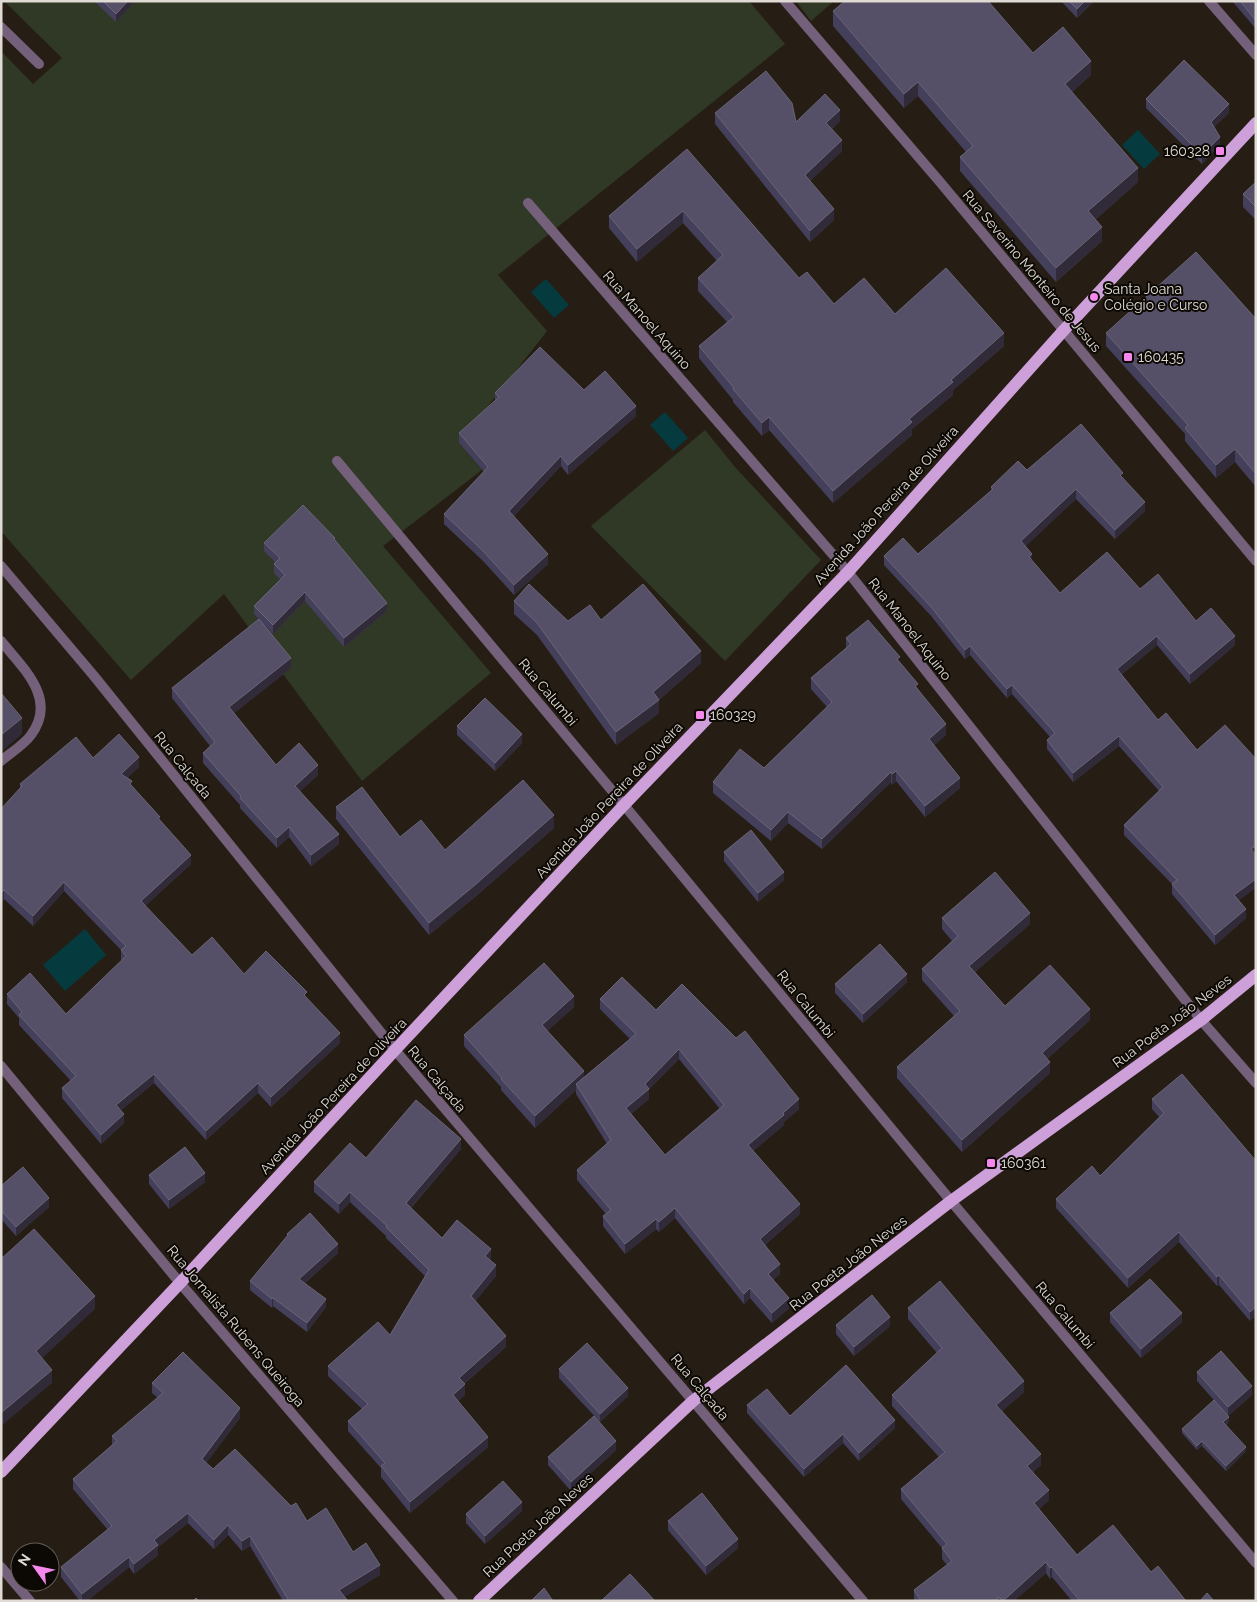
<svg xmlns="http://www.w3.org/2000/svg" width="1257" height="1602" viewBox="0 0 1257 1602" font-family="Raleway,sans-serif">
	<rect width="100%" height="100%" fill="#261e14"/>
	<g fill="#303925">
		<path d="M4 1H749L785 44 498 275 547 331 459 443 482 470 383 546 491 673 362 781 224 594 131 680 1 531V51L33 84 62 58Z"/>
		<path d="M796 1H834L811 21Z"/>
		<path d="M705 430 735 467 821 560 725 661 591 526Z"/>
	</g>
	<g fill="#053a3f">
		<path d="M1138 130 1160 154 1144 169 1122 145Z"/>
		<path d="M546 279 569 305 554 318 531 292Z"/>
		<path d="M665 412 688 438 673 451 650 425Z"/>
		<path d="M85 929 106 955 65 991 43 965Z"/>
	</g>
	<g fill="none" stroke-linecap="round" stroke-linejoin="round">
		<g stroke="#75607b" stroke-width="10">
			<path d="M785 1 940 182 1256 561"/>
			<path d="M1209 1 1256 55"/>
			<path d="M1 27 39 64"/>
			<path d="M528 203 848 572 1201 1020 1256 1083"/>
			<path d="M337 461 624 805 951 1201 1256 1563"/>
			<path d="M1 566 94 676 395 1050 863 1601"/>
			<path d="M1 641C23 668 58 699 31 735 24 745 10 753 1 761"/>
			<path d="M1 1066 180 1283 453 1601"/>
			<path d="M1 1567 30 1601"/>
		</g>
		<g stroke="#cea0da" stroke-width="12">
			<path d="M1 1472 180 1283 395 1050 624 805 848 572 1064 330 1256 123"/>
			<path d="M479 1601 693 1401 951 1201 1201 1020 1256 975"/>
		</g>
	</g>
	<g fill="#443f5a" fill-rule="evenodd">
		<path d="M94 1H135L116 22Z"/>
		<path d="M1061 1H1094L1077 18Z"/>
		<path d="M1232 1H1256V29Z"/>
		<path d="M833 11 1033 53 1091 75 1072 92 1138 182 1095 220 1102 241 1056 282 960 171V157L966 152 918 96 904 108 833 26Z"/>
		<path d="M1146 99 1229 113 1214 127 1220 145 1202 164 1146 108Z"/>
		<path d="M715 113 796 122 840 121 832 129 842 151 810 181 834 220 810 242 715 124Z"/>
		<path d="M687 149 799 278 834 304 895 314 1004 346 953 390V395L912 429V435L833 503 769 430 762 436 733 402V400L699 358V346L727 322 698 291V278L717 261 683 223 637 262 609 228V216Z"/>
		<path d="M1256 182V220L1243 207V194Z"/>
		<path d="M1256 319V487L1235 462 1216 478 1185 441V434L1106 346V333Z"/>
		<path d="M584 390 636 416 568 475 561 466 514 516 548 564 514 595 483 561 444 524V514L484 472 459 443V433L495 401V393Z"/>
		<path d="M1027 470 1123 478 1145 511 1115 539 1076 499 1025 546 1032 561 1060 593 1140 589 1235 645 1190 684 1157 645 1121 675 1239 900 1246 918 1215 945 1172 894V884L1124 835V825L1159 791 1119 746 1073 782 1047 749V740L1050 737 1012 694 1007 698 970 655 965 659 932 617 884 565V556L918 554 991 491V487Z"/>
		<path d="M335 541 387 611 344 647 305 601 273 634 264 624 291 668 234 713 276 765 318 775 300 791 339 844 311 866 289 837 277 848 240 808V805L203 763V753L210 746 172 698V688L259 619 254 614V606L281 580 274 573V564L276 563 264 551V543Z"/>
		<path d="M514 601 568 621 601 620 701 663 659 700V713L616 745 537 635 514 614Z"/>
		<path d="M846 638 900 663 918 689 946 735 934 745 960 788 925 817 896 781 892 785 891 782 822 849 788 823 771 841 713 793V782L764 768 827 707 811 689V678L846 648Z"/>
		<path d="M457 726 522 743 495 771 457 735Z"/>
		<path d="M93 758 139 767 127 778 132 786 160 820 191 864 145 906 192 955 307 998 340 1043 271 1107 258 1093 206 1140 154 1083 121 1110 124 1123 101 1144 62 1098V1088L71 1081 19 1025V1018L7 1004V994L66 1014 122 961 121 960V950L64 891 33 926 4 899 1 903V809L20 788V784Z"/>
		<path d="M336 807 400 837 445 850 554 828 475 897 429 935 336 819Z"/>
		<path d="M724 852 784 880 758 902 724 861Z"/>
		<path d="M942 918 1030 924 975 972 1005 1006 1090 1020 1047 1059 1050 1073 962 1152 897 1078V1067L954 1016 922 980V969L952 941 942 929Z"/>
		<path d="M907 982 863 1023 835 993V984Z"/>
		<path d="M600 999 656 1010 799 1109 784 1122V1125L753 1151 800 1214 765 1245 780 1274 773 1280 789 1308 772 1323 750 1298 744 1304 675 1218 659 1232 656 1229 625 1254 603 1226V1216L606 1214 577 1180V1170L607 1144 576 1094V1090L535 1128 501 1090V1087L464 1046V1035L574 1007 547 1031 584 1077 630 1039 600 1009ZM679 1059 720 1109 665 1155 631 1114 649 1099V1089Z"/>
		<path d="M1152 1099 1256 1161 1250 1321 1219 1285 1217 1286 1179 1242 1128 1288 1056 1208V1199L1100 1176 1159 1117 1152 1109Z"/>
		<path d="M461 1149 411 1208 442 1238 491 1259 490 1260 496 1276 475 1301 506 1347 464 1384 465 1395 458 1401 488 1447 410 1513 381 1477V1468L348 1431V1421L362 1409 328 1376V1366L390 1335 425 1276 386 1238V1236L350 1202 339 1214 314 1192V1182Z"/>
		<path d="M149 1175 205 1182 169 1209 149 1184Z"/>
		<path d="M1 1186 49 1207 16 1236 1 1219Z"/>
		<path d="M287 1234 338 1253 305 1283 326 1307 307 1332 273 1306 272 1308 250 1290V1281L287 1236Z"/>
		<path d="M908 1308 1024 1392 1002 1411 1041 1465 1033 1472 1049 1500 1039 1509 1077 1555 1151 1572 1186 1601H1072L1052 1577 1050 1579 1046 1573 1014 1601H914V1590L947 1565 942 1559V1548L901 1499V1489L939 1457 892 1406V1395L937 1353 908 1319Z"/>
		<path d="M1110 1313 1182 1322 1141 1358 1110 1322Z"/>
		<path d="M836 1325 890 1326 854 1356 836 1334Z"/>
		<path d="M559 1369 628 1396 600 1422 559 1378Z"/>
		<path d="M1197 1372 1252 1395 1228 1416 1197 1381Z"/>
		<path d="M152 1383 240 1418 206 1463 213 1469 291 1506 307 1521 353 1552 380 1575 344 1597 348 1601H283L250 1546 242 1551 228 1535 214 1549 188 1523 158 1547V1555L134 1574 129 1567 87 1601H80L61 1577V1567L108 1530 73 1489V1479L112 1445V1436L158 1398 152 1393Z"/>
		<path d="M747 1405 790 1416 895 1428 859 1461 843 1443 804 1477 747 1413Z"/>
		<path d="M1229 1422 1226 1425 1246 1451 1226 1471 1202 1446 1197 1450 1182 1433V1429Z"/>
		<path d="M616 1450 571 1491 548 1465V1457Z"/>
		<path d="M522 1511 485 1544 466 1523V1514Z"/>
		<path d="M668 1521 738 1548 706 1575 668 1530Z"/>
	</g>
	<g fill="#312b39">
		<path d="M128 1H135L116 22V14Z"/>
		<path d="M1085 1H1094L1077 18V9Z"/>
		<path d="M1091 61V75L1065 98V84Z"/>
		<path d="M918 82V96L904 108V94Z"/>
		<path d="M1229 104V113L1211 130V122Z"/>
		<path d="M840 110V121L826 134V123Z"/>
		<path d="M1220 137V145L1202 164V155Z"/>
		<path d="M842 140V151L805 186V175Z"/>
		<path d="M1138 168V182L1088 226V211Z"/>
		<path d="M834 209V220L810 242V231Z"/>
		<path d="M683 211V223L637 262V249Z"/>
		<path d="M1102 227V241L1056 282V268Z"/>
		<path d="M1004 333V346L953 390V395L912 429V435L833 503V491L951 380Z"/>
		<path d="M636 406V416L568 475V465Z"/>
		<path d="M769 417V430L762 436V423Z"/>
		<path d="M1235 449V462L1216 478V465Z"/>
		<path d="M561 456V466L509 521V511Z"/>
		<path d="M1076 489V499L1021 551V541Z"/>
		<path d="M1145 502V511L1115 539V530Z"/>
		<path d="M548 554V564L514 595V585Z"/>
		<path d="M1032 554V564L1029 557Z"/>
		<path d="M305 592V601L273 634V625Z"/>
		<path d="M387 603V611L344 647V638Z"/>
		<path d="M1157 636V645L1117 678V669Z"/>
		<path d="M1235 636V645L1190 684V674Z"/>
		<path d="M970 646V655L965 659V650Z"/>
		<path d="M701 651V663L653 705V692Z"/>
		<path d="M291 658V668L229 717V707Z"/>
		<path d="M1012 685V694L1007 698V689Z"/>
		<path d="M659 700V713L616 745V732Z"/>
		<path d="M22 718V734L1 752V735Z"/>
		<path d="M946 724V735L929 750V739Z"/>
		<path d="M522 734V743L495 771V763Z"/>
		<path d="M1119 736V746L1073 782V773Z"/>
		<path d="M139 757V767L121 783V774Z"/>
		<path d="M318 765V775L295 796V786Z"/>
		<path d="M896 771V781L892 785V774Z"/>
		<path d="M891 772V782L822 849V839Z"/>
		<path d="M960 778V788L925 817V806Z"/>
		<path d="M788 812V823L771 841V830Z"/>
		<path d="M554 815V828L475 897 429 935V923Z"/>
		<path d="M289 827V837L277 848V838Z"/>
		<path d="M339 834V844L311 866V855Z"/>
		<path d="M1256 846V855L1251 849Z"/>
		<path d="M191 855V864L141 910V901Z"/>
		<path d="M784 872V880L758 902V893Z"/>
		<path d="M1256 879V888L1234 904V895Z"/>
		<path d="M64 882V891L33 926V916Z"/>
		<path d="M4 890V899L1 903V893Z"/>
		<path d="M1246 909V918L1215 945V935Z"/>
		<path d="M1030 913V924L969 977V966Z"/>
		<path d="M907 974V982L863 1023V1014Z"/>
		<path d="M574 996V1007L542 1036V1025Z"/>
		<path d="M1090 1009V1020L1042 1064V1053Z"/>
		<path d="M340 1033V1043L271 1107V1097Z"/>
		<path d="M679 1049V1059L649 1089V1099L626 1118V1108L645 1084Z"/>
		<path d="M1050 1062V1073L962 1152V1140Z"/>
		<path d="M584 1071V1082L576 1084V1090L535 1128V1116Z"/>
		<path d="M154 1074V1083L116 1114V1105Z"/>
		<path d="M258 1083V1093L206 1140V1131Z"/>
		<path d="M799 1099V1109L784 1122V1125L748 1155V1145Z"/>
		<path d="M124 1114V1123L101 1144V1135Z"/>
		<path d="M461 1139V1149L406 1213V1203Z"/>
		<path d="M205 1173V1182L169 1209V1200Z"/>
		<path d="M350 1192V1202L339 1214V1204Z"/>
		<path d="M49 1198V1207L16 1236V1227Z"/>
		<path d="M800 1204V1214L760 1249V1239Z"/>
		<path d="M675 1208V1218L659 1232V1222Z"/>
		<path d="M656 1219V1229L625 1254V1244Z"/>
		<path d="M1179 1232V1242L1128 1288V1278Z"/>
		<path d="M338 1244V1253L299 1288V1279Z"/>
		<path d="M491 1249V1259L485 1267V1256Z"/>
		<path d="M780 1264V1274L768 1284V1274Z"/>
		<path d="M496 1265V1276L471 1307V1296Z"/>
		<path d="M1219 1275V1285L1217 1286V1277Z"/>
		<path d="M750 1288V1298L744 1304V1294Z"/>
		<path d="M95 1296V1309L36 1364V1351Z"/>
		<path d="M273 1298V1306L272 1308V1299Z"/>
		<path d="M789 1298V1308L772 1323V1313Z"/>
		<path d="M326 1299V1307L307 1332V1323Z"/>
		<path d="M1256 1307V1316L1250 1321V1312Z"/>
		<path d="M1182 1313V1322L1141 1358V1349Z"/>
		<path d="M890 1317V1326L854 1356V1347Z"/>
		<path d="M506 1336V1347L459 1388V1378Z"/>
		<path d="M52 1370V1383L1 1426V1413Z"/>
		<path d="M1024 1381V1392L996 1416V1405Z"/>
		<path d="M465 1384V1395L453 1405V1395Z"/>
		<path d="M1252 1386V1395L1228 1416V1407Z"/>
		<path d="M628 1388V1396L600 1422V1414Z"/>
		<path d="M240 1408V1418L202 1469V1459Z"/>
		<path d="M1229 1417V1422L1223 1427V1422Z"/>
		<path d="M895 1420V1428L859 1461V1453Z"/>
		<path d="M843 1434V1443L804 1477V1469Z"/>
		<path d="M488 1437V1447L410 1513V1502Z"/>
		<path d="M616 1441V1450L571 1491V1482Z"/>
		<path d="M1202 1441V1446L1197 1450V1446Z"/>
		<path d="M1246 1447V1451L1226 1471V1466Z"/>
		<path d="M1041 1454V1465L1027 1477V1466Z"/>
		<path d="M1049 1490V1500L1034 1514V1503Z"/>
		<path d="M522 1502V1511L485 1544V1536Z"/>
		<path d="M188 1513V1523L158 1547V1555L134 1574V1564L154 1540Z"/>
		<path d="M228 1525V1535L214 1549V1540Z"/>
		<path d="M250 1536V1546L242 1551V1541Z"/>
		<path d="M738 1539V1548L706 1575V1566Z"/>
		<path d="M129 1557V1567L87 1601H82V1594Z"/>
		<path d="M1046 1562V1573L1014 1601H1003Z"/>
		<path d="M380 1565V1575L339 1600V1590Z"/>
		<path d="M1052 1567V1577L1050 1579V1568Z"/>
	</g>
	<g fill="#554f67" stroke="#6a6578" fill-rule="evenodd">
		<path d="M103 1H128L116 14Z"/>
		<path d="M845 1H988L1033 53 1063 27 1091 61 1065 84 1138 168 1088 211 1102 227 1056 268 960 157 973 146 918 82 904 94 833 11Z"/>
		<path d="M1069 1H1085L1077 9Z"/>
		<path d="M1240 1H1256V21Z"/>
		<path d="M1184 60 1229 104 1211 122 1220 137 1202 155 1146 99Z"/>
		<path d="M766 71 792 103 796 122 825 94 840 110 826 123 842 140 805 175 834 209 810 231 715 113Z"/>
		<path d="M687 149 799 278 807 272 834 304 864 278 895 314 946 268 1004 333 951 380 953 382 909 419 912 422 833 491 769 417 762 423 733 389 734 388 699 346 734 317 698 278 723 255 683 211 637 249 609 216Z"/>
		<path d="M1256 182V207L1243 194Z"/>
		<path d="M1196 252 1256 319V474L1235 449 1216 465 1185 428 1188 425 1106 333Z"/>
		<path d="M540 347 584 390 605 371 636 406 568 465 561 456 509 511 548 554 514 585 483 551 444 514 488 467 459 433 499 397 495 393Z"/>
		<path d="M1081 424 1123 473 1120 475 1145 502 1115 530 1076 489 1021 541 1032 554 1029 557 1060 593 1107 552 1140 589 1158 574 1196 621 1211 608 1235 636 1190 674 1157 636 1117 669 1158 720 1166 713 1197 750 1225 725 1256 759V846L1251 849 1256 855V879L1234 895 1246 909 1215 935 1172 884 1177 880 1124 825 1163 787 1119 736 1073 773 1047 740 1055 733 1012 685 1007 689 970 646 965 650 932 608 884 556 903 538 918 554 993 489 991 487 1018 461 1027 470Z"/>
		<path d="M303 505 335 538 334 539 387 603 344 638 305 592 273 625 254 606 285 575 274 564 280 558 264 543Z"/>
		<path d="M529 584 568 621 590 605 601 620 643 584 701 651 653 692 659 700 616 732 537 623 514 601Z"/>
		<path d="M259 619 291 658 229 707 276 765 299 743 318 765 295 786 339 834 311 855 289 827 277 838 240 798 241 796 203 753 215 742 172 688Z"/>
		<path d="M868 620 900 657 897 659 918 684 915 686 946 724 929 739 960 778 925 806 896 771 892 774 891 772 822 839 788 812 771 830 713 782 740 749 764 768 832 702 811 678 851 644 846 638Z"/>
		<path d="M1 693 22 718 1 735Z"/>
		<path d="M485 698 522 734 495 763 457 726Z"/>
		<path d="M119 734 139 757 121 774 132 781 130 784 160 817 158 818 191 855 141 901 192 955 212 937 244 974 266 951 307 992 304 995 340 1033 271 1097 258 1083 206 1131 154 1074 116 1105 124 1114 101 1135 62 1088 76 1076 19 1015 22 1012 7 994 30 973 66 1014 126 956 121 950 126 946 64 882 33 916 4 890 1 893V809L22 786 20 784 76 737 93 758Z"/>
		<path d="M523 780 554 815 475 885 429 923 336 807 362 787 400 837 421 820 445 850Z"/>
		<path d="M751 830 784 872 758 893 724 852Z"/>
		<path d="M995 872 1030 913 969 966 1005 1006 1050 965 1090 1009 1042 1053 1050 1062 962 1140 897 1067 960 1011 922 969 958 936 942 918Z"/>
		<path d="M880 944 907 974 863 1014 835 984Z"/>
		<path d="M544 963 574 996 542 1025 584 1071 535 1116 501 1079 502 1078 464 1035Z"/>
		<path d="M622 977 656 1010 682 984 736 1038 745 1031 799 1099 783 1113 784 1115 748 1145 800 1204 760 1239 780 1264 768 1274 789 1298 772 1313 750 1288 744 1294 675 1208 659 1222 656 1219 625 1244 603 1216 611 1210 577 1170 611 1140 576 1084 636 1034 600 999ZM679 1049 724 1105 665 1155 626 1108 649 1089 645 1084Z"/>
		<path d="M1182 1074 1256 1161V1307L1250 1312 1219 1275 1217 1277 1179 1232 1128 1278 1056 1199 1092 1166 1100 1176 1164 1113 1152 1099Z"/>
		<path d="M416 1100 461 1139 406 1203 442 1238 457 1220 491 1249 485 1256 496 1265 471 1296 506 1336 459 1378 465 1384 453 1395 488 1437 410 1502 381 1466 385 1463 348 1421 368 1404 328 1366 378 1322 390 1335 429 1270 386 1227 387 1226 350 1192 339 1204 314 1182 350 1143 366 1158Z"/>
		<path d="M185 1147 205 1173 169 1200 149 1175Z"/>
		<path d="M23 1167 49 1198 16 1227 1 1210V1186Z"/>
		<path d="M310 1213 338 1244 299 1279 326 1299 307 1323 273 1298 272 1299 250 1281 288 1235 287 1234Z"/>
		<path d="M34 1229 95 1296 36 1351 52 1370 1 1413V1259Z"/>
		<path d="M1150 1279 1182 1313 1141 1349 1110 1313Z"/>
		<path d="M940 1281 1024 1381 996 1405 1041 1454 1027 1466 1049 1490 1034 1503 1077 1555 1113 1525 1151 1572 1158 1566 1186 1601H1080L1052 1567 1050 1568 1046 1562 1003 1601 999 1597 995 1601H921L914 1590 952 1561 942 1548 947 1544 901 1489 945 1452 892 1395 942 1348 908 1308Z"/>
		<path d="M872 1295 890 1317 854 1347 836 1325Z"/>
		<path d="M587 1343 628 1388 600 1414 559 1369Z"/>
		<path d="M1221 1351 1252 1386 1228 1407 1197 1372Z"/>
		<path d="M183 1352 240 1408 202 1459 213 1469 235 1449 291 1506 296 1503 307 1521 326 1508 353 1552 366 1543 380 1565 339 1590 348 1601H289L250 1536 242 1541 228 1525 214 1540 188 1513 154 1540 158 1545 134 1564 129 1557 82 1594 61 1567 112 1526 73 1479 117 1441 112 1436 163 1393 152 1383Z"/>
		<path d="M846 1365 895 1420 859 1453 843 1434 804 1469 747 1405 767 1389 790 1416Z"/>
		<path d="M1214 1400 1229 1417 1223 1422 1246 1447 1226 1466 1202 1441 1197 1446 1182 1429Z"/>
		<path d="M594 1416 616 1441 571 1482 548 1457Z"/>
		<path d="M503 1481 522 1502 485 1536 466 1514Z"/>
		<path d="M702 1493 738 1539 706 1566 668 1521Z"/>
		<path d="M630 1574 655 1601H601Z"/>
		<path d="M544 1588 553 1601H531Z"/>
		<path d="M1207 1593 1214 1601H1200Z"/>
		<path d="M196 1598 199 1601H193Z"/>
	</g>
	<g fill="#f688ed" stroke="#0c0905" stroke-width="2">
		<rect x="1215" y="146" width="10" height="10" rx="2.5"/>
		<circle cx="1094" cy="297" r="5"/>
		<rect x="1123" y="352" width="10" height="10" rx="2.5"/>
		<rect x="695" y="710" width="10" height="10" rx="2.5"/>
		<rect x="986" y="1158" width="10" height="10" rx="2.5"/>
	</g>
	<g text-anchor="middle" stroke-width="4" stroke-linejoin="round" paint-order="stroke">
		<g font-size="14" fill="#e0dad4" stroke="#0c0905" text-anchor="start">
			<text x="1210" y="156" text-anchor="end">160328</text>
			<text x="1104" y="294">Santa Joana<tspan x="1104" dy="16">Colégio e Curso</tspan></text>
			<text x="1138" y="362">160435</text>
			<text x="710" y="720">160329</text>
			<text x="1001" y="1168">160361</text>
		</g>
		<g font-size="14" fill="#e0dad4" stroke="#0c0905">
			<text transform="translate(1032 271) rotate(50)" y="5">Rua Severino Monteiro de Jesus</text>
			<text transform="translate(647 320) rotate(49)" y="5">Rua Manoel Aquino</text>
			<text transform="translate(886 505) rotate(-48)" y="5">Avenida João Pereira de Oliveira</text>
			<text transform="translate(910 629) rotate(52)" y="5">Rua Manoel Aquino</text>
			<text transform="translate(548 692) rotate(50)" y="5">Rua Calumbi</text>
			<text transform="translate(183 765) rotate(51)" y="5">Rua Calçada</text>
			<text transform="translate(609 800) rotate(-47)" y="5">Avenida João Pereira de Oliveira</text>
			<text transform="translate(806 1004) rotate(51)" y="5">Rua Calumbi</text>
			<text transform="translate(1172 1021) rotate(-37)" y="5">Rua Poeta João Neves</text>
			<text transform="translate(437 1079) rotate(50)" y="5">Rua Calçada</text>
			<text transform="translate(333 1096) rotate(-47)" y="5">Avenida João Pereira de Oliveira</text>
			<text transform="translate(848 1263) rotate(-38)" y="5">Rua Poeta João Neves</text>
			<text transform="translate(1065 1315) rotate(50)" y="5">Rua Calumbi</text>
			<text transform="translate(236 1326) rotate(50)" y="5">Rua Jornalista Rubens Queiroga</text>
			<text transform="translate(700 1387) rotate(50)" y="5">Rua Calçada</text>
			<text transform="translate(538 1525) rotate(-43)" y="5">Rua Poeta João Neves</text>
		</g>
	</g>
	<rect width="1257" height="1602" fill="none" stroke="#e0dad4" stroke-width="5"/>
	<g transform="translate(35 1567) rotate(303)"><circle r="24" fill="#0c0905" stroke="#615d58"/>
	<path d="M0-4L9 19L0 12L-9 19Z" fill="#f688ed"/>
	<text y="-8" font-size="14" font-weight="bold" text-anchor="middle" fill="#e0dad4">N</text>
	</g>
</svg>
